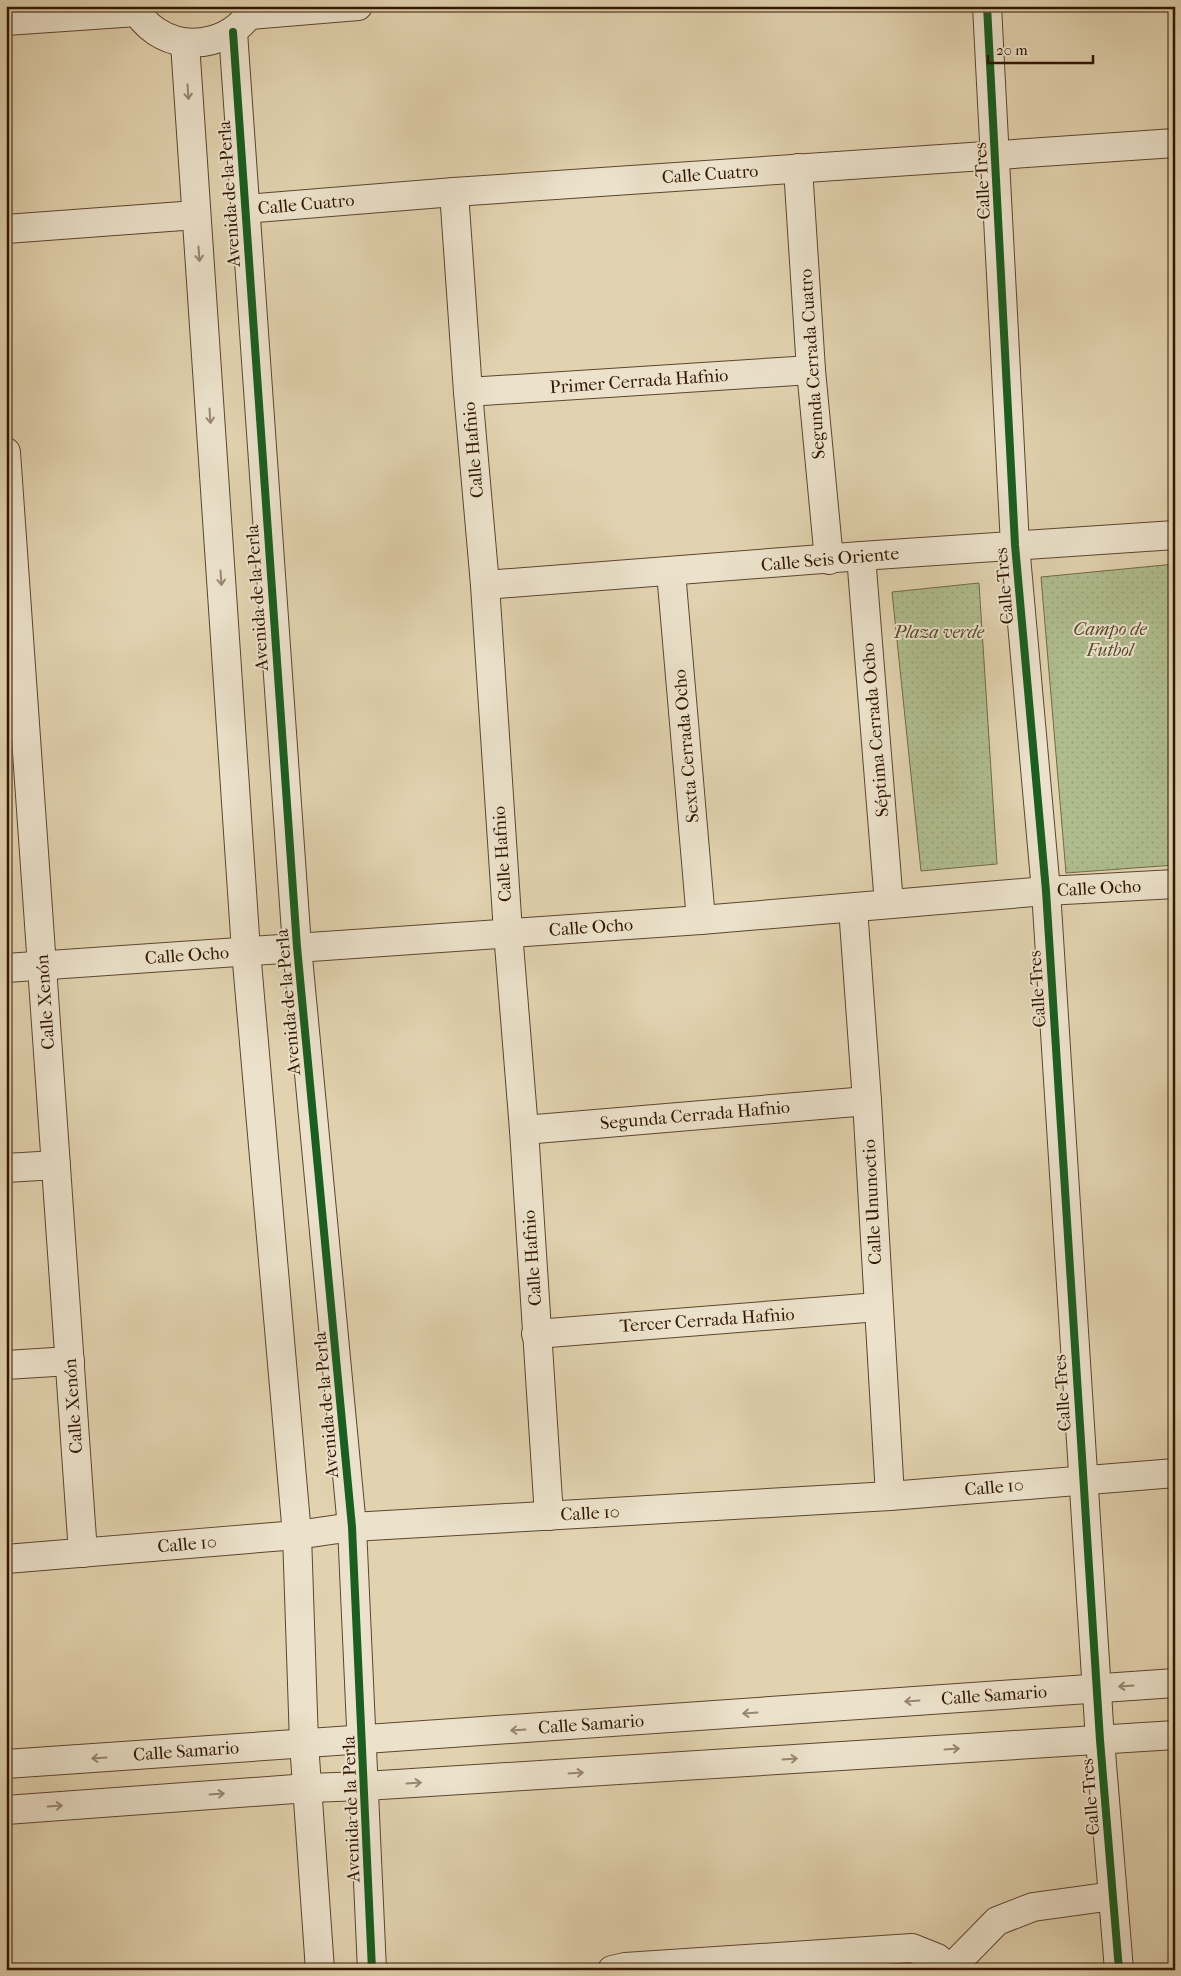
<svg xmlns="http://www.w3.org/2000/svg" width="1181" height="1976" viewBox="0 0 1181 1976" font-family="'IM FELL French Canon',serif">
	<defs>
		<pattern id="park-dots" width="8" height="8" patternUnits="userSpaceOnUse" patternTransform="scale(1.25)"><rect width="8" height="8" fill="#afbd8e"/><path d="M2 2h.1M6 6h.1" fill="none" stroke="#97a279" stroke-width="1.8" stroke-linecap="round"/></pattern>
	</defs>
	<rect width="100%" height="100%" fill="#e2d3b0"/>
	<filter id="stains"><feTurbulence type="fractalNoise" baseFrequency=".004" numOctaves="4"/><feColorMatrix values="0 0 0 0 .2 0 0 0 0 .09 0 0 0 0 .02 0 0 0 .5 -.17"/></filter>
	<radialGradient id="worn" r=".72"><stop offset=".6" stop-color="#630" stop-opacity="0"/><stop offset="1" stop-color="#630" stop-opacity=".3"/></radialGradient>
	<g fill="url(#park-dots)" stroke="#706a47">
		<path d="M1175 564V865L1066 873 1041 577Z"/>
		<path d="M979 583 997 864 921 871 892 592Z"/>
	</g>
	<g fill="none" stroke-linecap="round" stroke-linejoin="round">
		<defs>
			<g id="minor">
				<path d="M987 6 1015 545 1046 891 1100 1740 1119 1970"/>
				<path d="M798 168 811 370 829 560"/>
				<path d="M454 192 468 392 485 585 508 932 524 1130 549 1516"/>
				<path d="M245 209 454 192 1175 143"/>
				<path d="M6 229 196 215"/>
				<path d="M468 392 811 370"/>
				<path d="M6 452 83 1553"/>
				<path d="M861 556 889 904"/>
				<path d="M671 572 701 920"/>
				<path d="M485 585 861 556 1175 535"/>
				<path d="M853 908 867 1101 890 1496"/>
				<path d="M6 968 701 920 1046 891 1175 884"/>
				<path d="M524 1130 867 1101"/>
				<path d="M6 1168 56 1165"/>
				<path d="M536 1334 878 1307"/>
				<path d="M6 1365 70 1361"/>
				<path d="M6 1559 297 1535 352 1527 890 1496 1175 1473"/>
				<path d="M950 1969 997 1921 1033 1907 1113 1896"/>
				<path d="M612 1970 625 1967 912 1948 937 1958 951 1970"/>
			</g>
			<g id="tertiary">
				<path d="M134 6C139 17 148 26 157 32 190 53 236 42 254 6"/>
				<path d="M249 15 358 6"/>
				<path d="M6 21 137 12"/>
				<path d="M233 32 297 947 352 1527 372 1970"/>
				<path d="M185 43 246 951 297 1535 304 1743 320 1970"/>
				<path d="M6 1764 1175 1683"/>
				<path d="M6 1810 308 1788 365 1786 1175 1735"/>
			</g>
		</defs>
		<use href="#minor" stroke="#5d452c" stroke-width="30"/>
		<use href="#tertiary" stroke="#5d452c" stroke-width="30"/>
		<use href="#minor" stroke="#ece2cc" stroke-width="28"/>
		<use href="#tertiary" stroke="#ece2cc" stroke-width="28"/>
		<defs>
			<g id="cycleway">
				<path d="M987 6 1015 545 1046 891 1100 1740 1119 1970"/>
				<path d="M233 32 297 947 352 1527 372 1970"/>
			</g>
		</defs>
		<use href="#cycleway" stroke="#ece2cc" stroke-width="11"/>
		<use href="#cycleway" stroke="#1b5e20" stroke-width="8"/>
	</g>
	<defs><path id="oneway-shaft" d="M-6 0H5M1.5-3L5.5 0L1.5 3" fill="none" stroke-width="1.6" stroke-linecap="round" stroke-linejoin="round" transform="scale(1.25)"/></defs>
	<g stroke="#988670">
		<use href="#oneway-shaft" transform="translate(188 92) rotate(86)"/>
		<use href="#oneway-shaft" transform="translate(199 254) rotate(86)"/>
		<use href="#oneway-shaft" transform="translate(210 416) rotate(86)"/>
		<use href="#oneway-shaft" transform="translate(221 578) rotate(86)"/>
		<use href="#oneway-shaft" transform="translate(1126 1686) rotate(176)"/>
		<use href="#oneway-shaft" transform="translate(912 1701) rotate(176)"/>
		<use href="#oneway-shaft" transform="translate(750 1713) rotate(176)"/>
		<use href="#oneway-shaft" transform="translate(518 1730) rotate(176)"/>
		<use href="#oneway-shaft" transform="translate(952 1749) rotate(-4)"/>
		<use href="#oneway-shaft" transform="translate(99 1758) rotate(176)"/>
		<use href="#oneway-shaft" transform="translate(790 1759) rotate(-4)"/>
		<use href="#oneway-shaft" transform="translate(576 1773) rotate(-4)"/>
		<use href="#oneway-shaft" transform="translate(414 1783) rotate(-4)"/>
		<use href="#oneway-shaft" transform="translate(217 1794) rotate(-4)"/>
		<use href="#oneway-shaft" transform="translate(55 1806) rotate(-4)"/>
	</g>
	<g text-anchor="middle" stroke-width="4" stroke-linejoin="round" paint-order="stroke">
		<g font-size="18" fill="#311600" stroke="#ece2cc">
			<text transform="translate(710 174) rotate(-4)" y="6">Calle Cuatro</text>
			<text transform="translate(982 181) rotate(-93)" y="6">Calle Tres</text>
			<text transform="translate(229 194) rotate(-94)" y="6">Avenida de la Perla</text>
			<text transform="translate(306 204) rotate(-5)" y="6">Calle Cuatro</text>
			<text transform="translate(812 364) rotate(-94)" y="6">Segunda Cerrada Cuatro</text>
			<text transform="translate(639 381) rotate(-4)" y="6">Primer Cerrada Hafnio</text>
			<text transform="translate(473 450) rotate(-95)" y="6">Calle Hafnio</text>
			<text transform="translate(830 559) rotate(-5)" y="6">Calle Seis Oriente</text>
			<text transform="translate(1004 586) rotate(-95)" y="6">Calle Tres</text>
			<text transform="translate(257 598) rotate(-94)" y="6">Avenida de la Perla</text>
			<text transform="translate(875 730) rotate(-95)" y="6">Séptima Cerrada Ocho</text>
			<text transform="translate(686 746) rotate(-95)" y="6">Sexta Cerrada Ocho</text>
			<text transform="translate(502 854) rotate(-94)" y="6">Calle Hafnio</text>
			<text transform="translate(1099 888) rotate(-3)" y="6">Calle Ocho</text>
			<text transform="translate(591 927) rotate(-4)" y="6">Calle Ocho</text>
			<text transform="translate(187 955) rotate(-4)" y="6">Calle Ocho</text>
			<text transform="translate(1037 989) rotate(-94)" y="6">Calle Tres</text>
			<text transform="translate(45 1002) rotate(-94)" y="6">Calle Xenón</text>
			<text transform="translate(288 1002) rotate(-95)" y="6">Avenida de la Perla</text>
			<text transform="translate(695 1115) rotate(-5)" y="6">Segunda Cerrada Hafnio</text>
			<text transform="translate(872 1202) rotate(-93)" y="6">Calle Ununoctio</text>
			<text transform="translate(532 1258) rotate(-94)" y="6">Calle Hafnio</text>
			<text transform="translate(707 1320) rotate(-4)" y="6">Tercer Cerrada Hafnio</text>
			<text transform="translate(1062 1393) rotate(-94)" y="6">Calle Tres</text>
			<text transform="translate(326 1405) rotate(-95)" y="6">Avenida de la Perla</text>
			<text transform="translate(73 1406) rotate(-94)" y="6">Calle Xenón</text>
			<text transform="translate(994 1487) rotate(-5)" y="6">Calle 10</text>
			<text transform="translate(590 1513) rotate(-3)" y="6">Calle 10</text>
			<text transform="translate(187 1544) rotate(-5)" y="6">Calle 10</text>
			<text transform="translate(994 1695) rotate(-4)" y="6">Calle Samario</text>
			<text transform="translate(591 1724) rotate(-4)" y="6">Calle Samario</text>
			<text transform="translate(186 1751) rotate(-4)" y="6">Calle Samario</text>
			<text transform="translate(1090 1797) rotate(-95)" y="6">Calle Tres</text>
			<text transform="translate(351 1809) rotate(-92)" y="6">Avenida de la Perla</text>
		</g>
		<g font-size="18" font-style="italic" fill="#57482b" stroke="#ece2cc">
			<text x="1110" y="635">Campo de<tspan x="1110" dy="21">Futbol</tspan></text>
			<text x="939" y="638">Plaza verde</text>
		</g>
	</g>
	<rect width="1181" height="1976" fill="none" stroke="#e2d3b0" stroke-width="25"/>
	<rect x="8" y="8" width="1166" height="1961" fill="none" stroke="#311600" stroke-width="2.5"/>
	<rect x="12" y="12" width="1156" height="1951" fill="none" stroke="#311600"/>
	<path d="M988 55v8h105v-8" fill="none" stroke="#311600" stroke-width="2.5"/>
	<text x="996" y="55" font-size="15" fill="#311600" stroke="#ece2cc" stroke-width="4" paint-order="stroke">20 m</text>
	<rect width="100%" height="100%" filter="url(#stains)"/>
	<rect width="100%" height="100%" fill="url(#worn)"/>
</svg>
